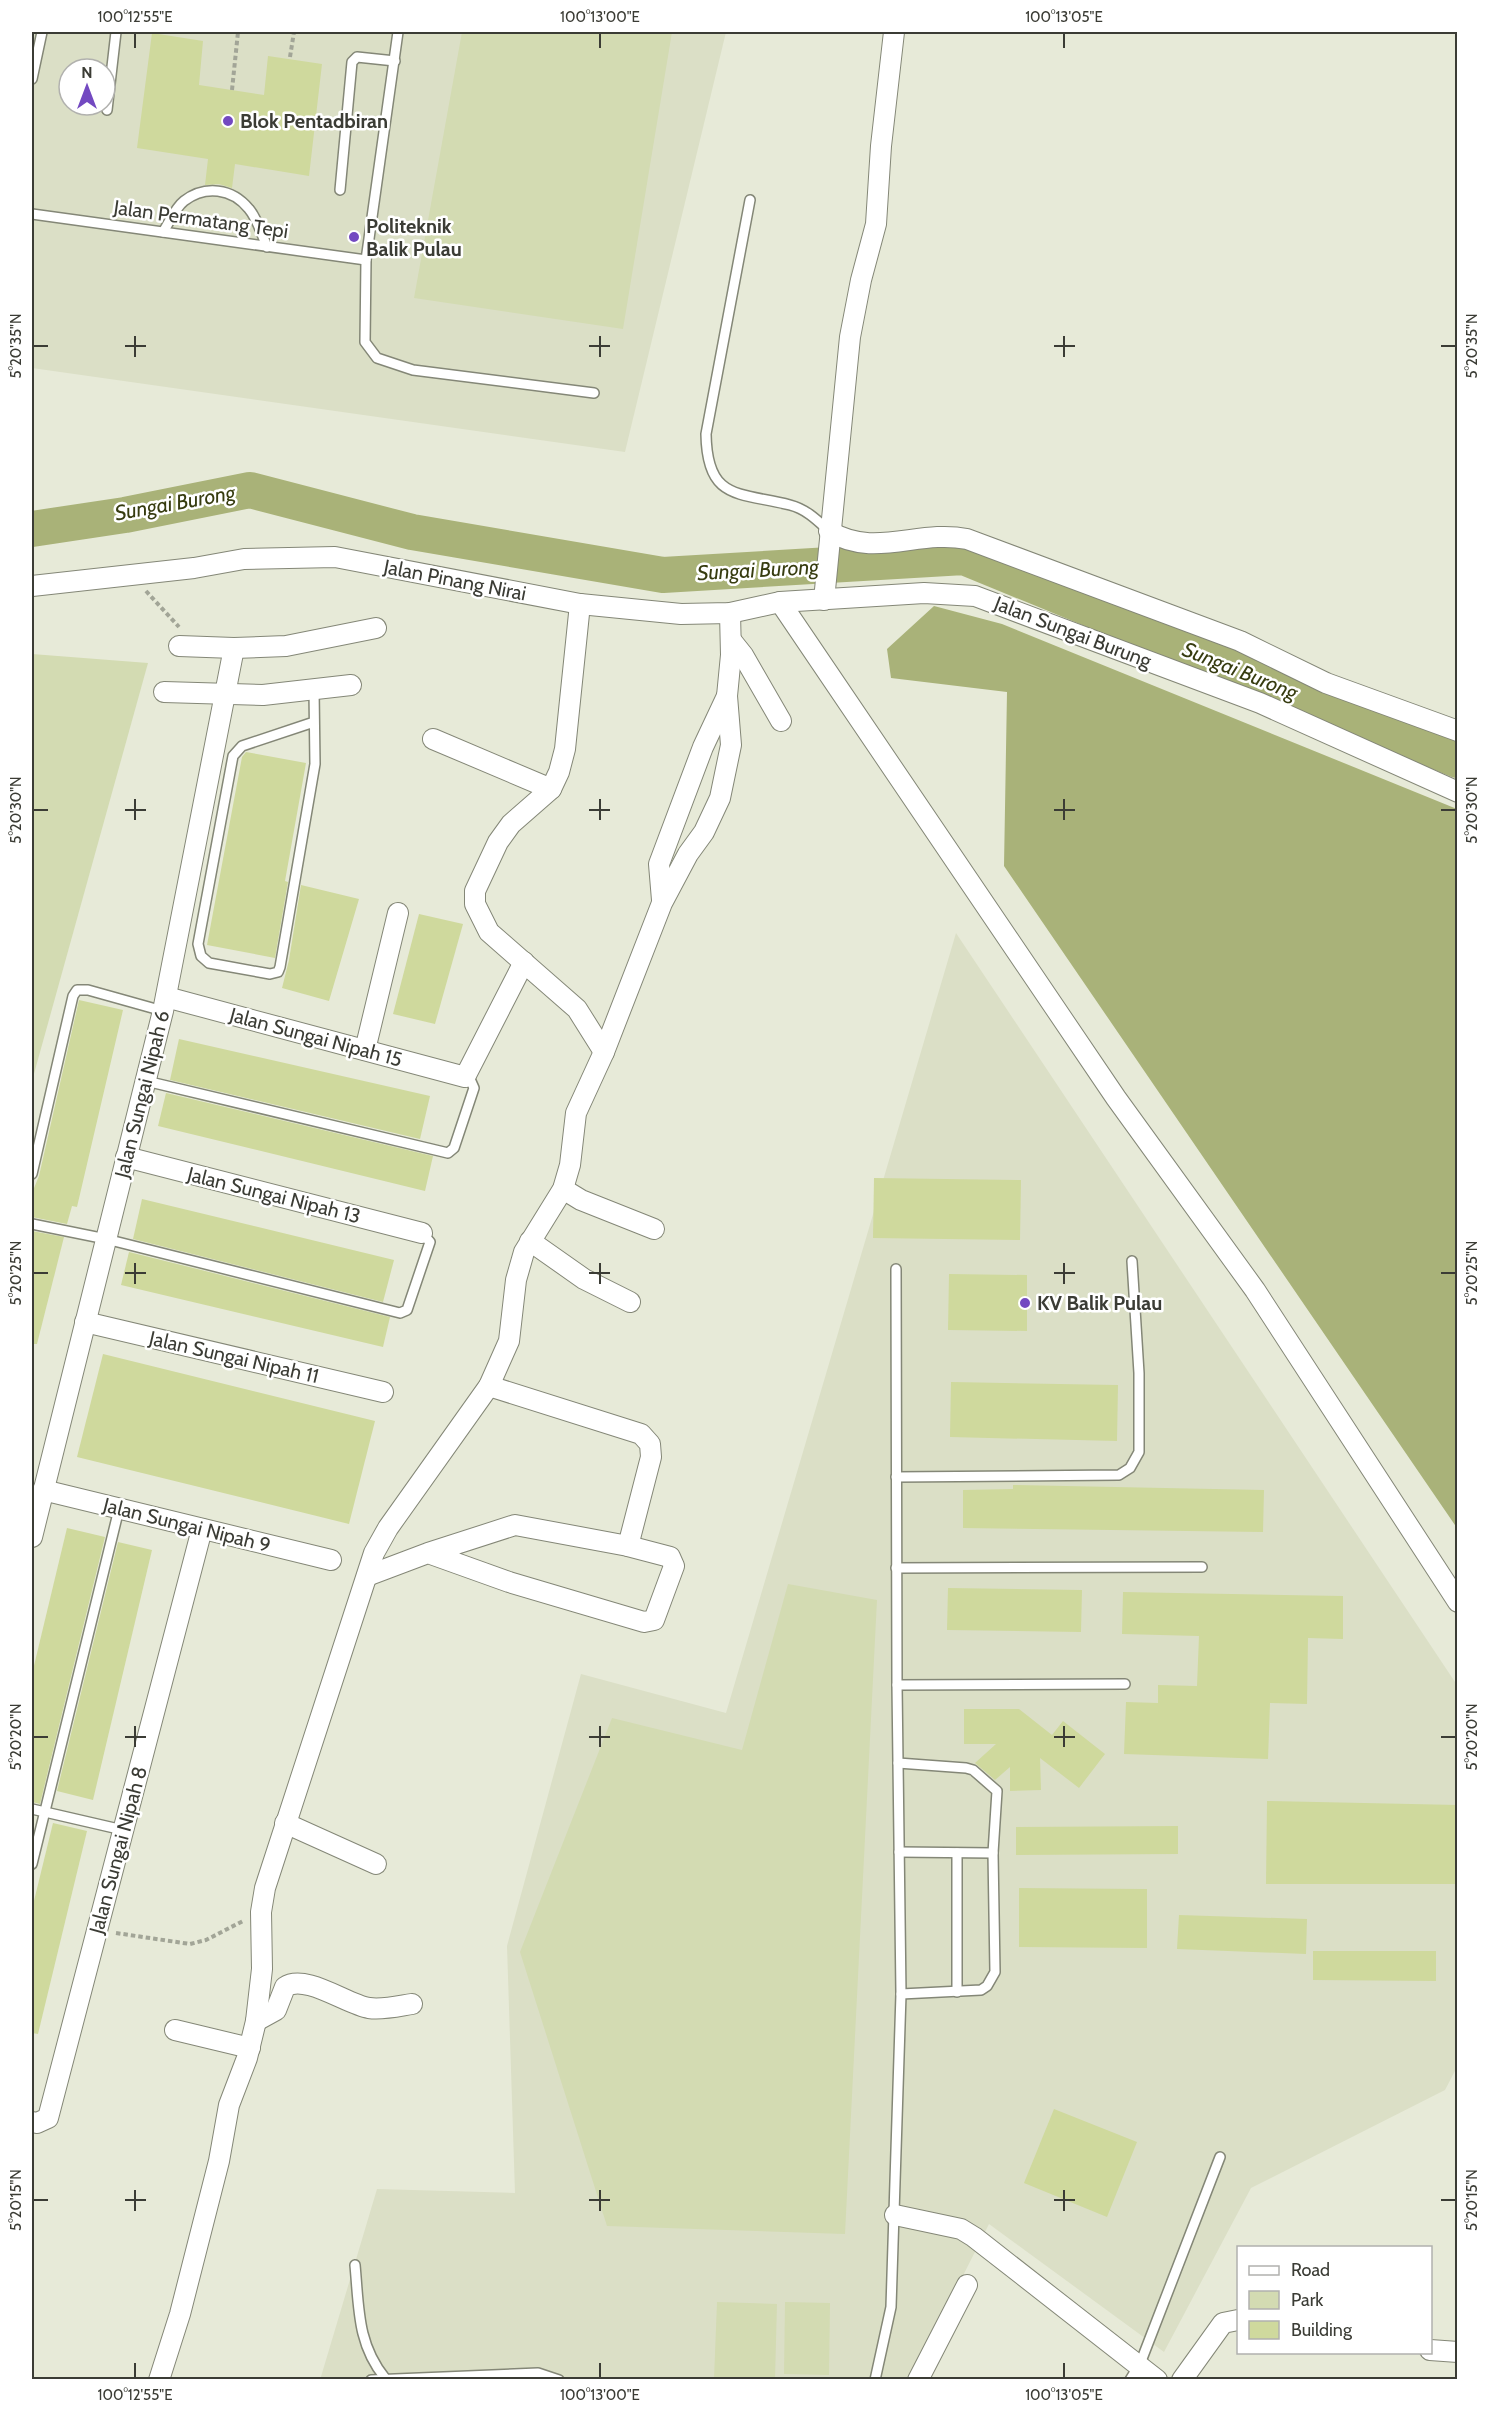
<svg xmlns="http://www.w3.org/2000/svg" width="1489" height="2411" viewBox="0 0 1489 2411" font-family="Cabin,sans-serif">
	<rect width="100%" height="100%" fill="#e7ead8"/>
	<g fill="#dbdfc6" fill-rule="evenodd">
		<path d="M32 32H726L625 452 32 368ZM69 69H105V105H69Z"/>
		<path d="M956 933 1457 1685V2067L1445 2090 1251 2188 1164 2352 989 2224 911 2379 320 2380 377 2189 515 2193 507 1946 581 1674 726 1713Z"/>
	</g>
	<g fill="#d3dbb2">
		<path d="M462 32H672L623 329 414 298Z"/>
		<path d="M32 654 148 663 32 1081Z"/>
		<path d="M788 1584 877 1600 845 2234 607 2226 520 1952 612 1718 742 1750Z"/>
		<path d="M717 2302 777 2304 775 2379H714Z"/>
		<path d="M785 2302 830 2303 829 2375 784 2374Z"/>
	</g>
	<path fill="#a9b279" d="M934 606 1002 624 1457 809V1528L1004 866 1007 692 891 678 887 649Z"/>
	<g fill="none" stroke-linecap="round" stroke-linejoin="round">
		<path stroke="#a9b278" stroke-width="36" d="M32 529 125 515 250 490 412 532 663 575 964 557 1458 760"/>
	</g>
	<g fill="#cfd99d">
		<path d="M152 33 203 41 199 85 264 95 268 56 322 64 309 176 235 164 232 188 219 184 205 185 208 159 137 148Z"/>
		<path d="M246 752 306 763 285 881 288 882 275 958 207 945 242 757Z"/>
		<path d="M301 885 359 899 329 1001 282 988 289 960Z"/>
		<path d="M419 914 463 924 435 1024 393 1014Z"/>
		<path d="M79 1000 123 1010 77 1207 72 1206 67 1224 32 1217V1193L39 1176Z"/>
		<path d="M179 1039 430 1096 420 1139 170 1080Z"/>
		<path d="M166 1093 433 1156 425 1191 158 1126Z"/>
		<path d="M874 1178 1021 1180 1020 1240 873 1238Z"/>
		<path d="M142 1199 394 1260 383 1302 133 1239Z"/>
		<path d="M32 1231 64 1237 37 1344H32Z"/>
		<path d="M129 1252 390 1317 383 1347 121 1285Z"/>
		<path d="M949 1274 1027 1275V1331L948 1330Z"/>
		<path d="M103 1354 375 1421 349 1524 77 1457Z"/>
		<path d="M951 1382 1118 1385 1117 1441 950 1437Z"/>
		<path d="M1013 1485 1264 1490 1263 1532 963 1528V1490L1013 1489Z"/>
		<path d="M67 1528 105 1537 40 1804 32 1802V1674Z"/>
		<path d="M118 1542 152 1550 93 1800 57 1791Z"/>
		<path d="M948 1588 1082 1590 1081 1632 947 1630Z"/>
		<path d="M1123 1592 1343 1596V1639L1308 1638 1307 1704 1270 1703 1268 1759 1124 1754 1126 1702 1158 1703V1685L1197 1686 1199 1636 1122 1634Z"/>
		<path d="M964 1709H1019L1052 1735 1063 1721 1105 1754 1079 1788 1040 1758 1041 1790 1010 1791V1767L995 1780 975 1763 996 1744H964Z"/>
		<path d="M1267 1801 1458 1805V1884H1266Z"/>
		<path d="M53 1823 87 1831 38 2034 32 2033V1909Z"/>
		<path d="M1178 1826V1854L1016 1855V1827Z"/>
		<path d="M1019 1888 1147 1889V1948L1019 1947Z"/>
		<path d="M1179 1915 1307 1919 1306 1954 1177 1949Z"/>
		<path d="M1313 1951H1436V1981L1313 1980Z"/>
		<path d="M1054 2109 1137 2142 1107 2217 1024 2183Z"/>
	</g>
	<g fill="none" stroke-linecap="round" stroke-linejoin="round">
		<defs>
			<g id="service">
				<path d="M398 32 366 260 365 342 377 358 413 370 594 393"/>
				<path d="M32 79 42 32"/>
				<path d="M107 110 116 32"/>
				<path d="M340 190 352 62 357 57 395 61"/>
				<path d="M750 200 706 434C707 501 739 492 790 505 806 509 817 520 829 531"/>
				<path d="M32 214 366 260"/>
				<path d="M163 232C169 223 175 208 184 201 205 185 232 188 249 209 257 218 262 235 267 247"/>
				<path d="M314 690 315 764 280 967 278 972 270 974 209 963 201 956 198 944 233 756 242 746 314 722"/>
				<path d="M146 1081 448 1153 454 1148 474 1088 470 1079 465 1077"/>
				<path d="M32 1174 73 996 77 990H88L163 1011"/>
				<path d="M32 1224 106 1239 400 1313 407 1310 430 1242 422 1233"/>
				<path d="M896 1477 1119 1475 1130 1468 1139 1452V1373L1132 1261"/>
				<path d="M896 1568 1202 1567"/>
				<path d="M897 1685 1125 1684"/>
				<path d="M898 1763 966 1768 973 1770 997 1791 993 1853 995 1972 987 1986 981 1990 901 1994"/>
				<path d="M32 1809 123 1830"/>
				<path d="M899 1852 993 1853"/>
				<path d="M32 1864 119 1509"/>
				<path d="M957 1992V1853"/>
				<path d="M355 2265C359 2307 357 2344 385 2378"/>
				<path d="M371 2380 538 2373 559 2380"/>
				<path d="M875 2380 891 2307 901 1994 897 1685 896 1269"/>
				<path d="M1130 2380 1140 2364 1220 2157"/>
			</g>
			<g id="minor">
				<path d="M829 531C875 559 918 529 967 539L1240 641 1326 683 1458 731"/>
				<path d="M32 586 194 568 244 559 335 557 580 604 681 614 730 613 780 602 924 593 975 596 1260 703 1458 792"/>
				<path d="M824 600 850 337 861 280 876 224 881 146 894 32"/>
				<path d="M780 602 1116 1098 1255 1290 1458 1602"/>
				<path d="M580 604 565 749 559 772 551 789 511 824 498 842 475 891V904L489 932 577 1009 604 1052"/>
				<path d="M731 640 743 655 781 721"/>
				<path d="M179 646 234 648 286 646 376 628"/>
				<path d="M164 692 263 695 351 685"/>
				<path d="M433 739 551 789"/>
				<path d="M662 900 659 864 703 747 727 696"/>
				<path d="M166 997 465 1077 524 962"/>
				<path d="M365 1050 398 913"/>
				<path d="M126 1157 422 1233"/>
				<path d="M563 1189 581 1200 654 1229"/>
				<path d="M530 1241 584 1279 630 1302"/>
				<path d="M85 1322 383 1392"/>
				<path d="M489 1386 641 1434 650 1444 651 1457 628 1546"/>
				<path d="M43 1490 331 1560"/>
				<path d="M32 1537 163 1011 234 648"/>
				<path d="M367 1576 428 1553 515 1525 628 1546 670 1557 674 1566 654 1620 644 1622 509 1582 428 1553"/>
				<path d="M285 1823 376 1864"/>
				<path d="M256 2021 276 2010 285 1987C305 1973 348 2005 369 2008 383 2010 399 2006 412 2004"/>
				<path d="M175 2030 250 2048"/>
				<path d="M32 2122 37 2123 48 2118 202 1529"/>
				<path d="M895 2215 961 2229 974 2237 1157 2380"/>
				<path d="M1430 2350 1458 2352"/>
				<path d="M159 2380 180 2314 219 2161 229 2105 247 2058 256 2021 262 1969 261 1912 265 1888 374 1553 388 1528 489 1386 509 1341 516 1280 524 1252 563 1189 570 1165 576 1113 604 1052 662 903 688 854 704 832 720 798 731 745 727 696 731 655 730 613"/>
				<path d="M918 2380 967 2285"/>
				<path d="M1182 2380 1223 2323 1238 2320"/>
			</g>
		</defs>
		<use href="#service" stroke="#848777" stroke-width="12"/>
		<use href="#minor" stroke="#848777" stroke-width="22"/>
		<g stroke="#a2a597" stroke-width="4" stroke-dasharray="4.5 3" stroke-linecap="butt">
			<path d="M290 57 294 32"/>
			<path d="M232 90 238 32"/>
			<path d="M146 591 179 627"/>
			<path d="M116 1933 190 1944 206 1940 243 1921"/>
		</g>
		<use href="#service" stroke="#fff" stroke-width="9"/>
		<use href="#minor" stroke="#fff" stroke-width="20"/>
	</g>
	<path fill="none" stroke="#3b3c35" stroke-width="2" d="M135 33V48M600 33V48M1064 33V48M135 336V357M600 336V357M1064 336V357M33 346H48M125 346H146M589 346H610M1054 346H1075M1441 346H1456M135 799V820M600 799V820M1064 799V820M33 810H48M125 810H146M589 810H610M1054 810H1075M1441 810H1456M135 1263V1284M600 1263V1284M1064 1263V1284M33 1273H48M125 1273H146M589 1273H610M1054 1273H1075M1441 1273H1456M135 1726V1747M600 1726V1747M1064 1726V1747M33 1737H48M125 1737H146M589 1737H610M1054 1737H1075M1441 1737H1456M135 2190V2211M600 2190V2211M1064 2190V2211M33 2200H48M125 2200H146M589 2200H610M1054 2200H1075M1441 2200H1456M135 2363V2378M600 2363V2378M1064 2363V2378"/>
	<g fill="#7349c1" stroke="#fff" stroke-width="2">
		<circle cx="228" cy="121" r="6"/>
		<circle cx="354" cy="237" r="6"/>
		<circle cx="1025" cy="1303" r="6"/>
	</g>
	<g text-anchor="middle" stroke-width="5" stroke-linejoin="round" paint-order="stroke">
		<g font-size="20" font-weight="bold" fill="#3b3c35" stroke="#fff" text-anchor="start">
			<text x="240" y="128">Blok Pentadbiran</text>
			<text x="366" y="233">Politeknik<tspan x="366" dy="23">Balik Pulau</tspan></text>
			<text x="1037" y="1310">KV Balik Pulau</text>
		</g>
		<g font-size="20" fill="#3b3c35" stroke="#fff">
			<text transform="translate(201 219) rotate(8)" y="7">Jalan Permatang Tepi</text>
			<text transform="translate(455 580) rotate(11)" y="7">Jalan Pinang Nirai</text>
			<text transform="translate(1073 632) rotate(21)" y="7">Jalan Sungai Burung</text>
			<text transform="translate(316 1037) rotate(15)" y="7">Jalan Sungai Nipah 15</text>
			<text transform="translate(142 1094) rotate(-76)" y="7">Jalan Sungai Nipah 6</text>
			<text transform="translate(274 1195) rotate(14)" y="7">Jalan Sungai Nipah 13</text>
			<text transform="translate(234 1357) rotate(13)" y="7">Jalan Sungai Nipah 11</text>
			<text transform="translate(187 1525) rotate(14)" y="7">Jalan Sungai Nipah 9</text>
			<text transform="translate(118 1850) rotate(-75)" y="7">Jalan Sungai Nipah 8</text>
		</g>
		<g font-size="21" font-style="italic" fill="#373c10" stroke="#fff">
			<text transform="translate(175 503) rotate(-10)" y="7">Sungai Burong</text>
			<text transform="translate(758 570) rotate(-3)" y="7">Sungai Burong</text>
			<text transform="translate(1240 671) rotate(22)" y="7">Sungai Burong</text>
		</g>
	</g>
	<rect width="1489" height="2411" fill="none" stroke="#ffffff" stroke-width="66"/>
	<rect x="1237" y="2246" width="195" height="108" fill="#ffffff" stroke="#b1b1ae" stroke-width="1.5"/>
	<rect x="1249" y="2266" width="30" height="9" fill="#ffffff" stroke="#b1b1ae" stroke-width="1.5"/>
	<text x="1291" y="2276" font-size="18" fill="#3b3c35">Road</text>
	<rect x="1249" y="2291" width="30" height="18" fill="#d3dbb2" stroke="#b1b1ae" stroke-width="1.5"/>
	<text x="1291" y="2306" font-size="18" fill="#3b3c35">Park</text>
	<rect x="1249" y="2321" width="30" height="18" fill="#cfd99d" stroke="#b1b1ae" stroke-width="1.5"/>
	<text x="1291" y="2336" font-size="18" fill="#3b3c35">Building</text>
	<g transform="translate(87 87)"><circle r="28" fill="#ffffff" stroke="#b1b1ae" stroke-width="1.5"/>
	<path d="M0-4.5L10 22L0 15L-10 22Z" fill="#7349c1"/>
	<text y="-9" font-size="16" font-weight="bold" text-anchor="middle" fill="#3b3c35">N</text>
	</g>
	<rect x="33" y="33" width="1423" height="2345" fill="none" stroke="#3b3c35" stroke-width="2"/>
	<g font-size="15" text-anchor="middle" fill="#3b3c35">
		<text x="135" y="22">100°12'55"E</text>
		<text x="600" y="22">100°13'00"E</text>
		<text x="1064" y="22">100°13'05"E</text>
		<text transform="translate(16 346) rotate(-90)" y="5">5°20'35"N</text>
		<text transform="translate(1472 346) rotate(-90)" y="5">5°20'35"N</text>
		<text transform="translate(16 810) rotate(-90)" y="5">5°20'30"N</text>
		<text transform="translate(1472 810) rotate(-90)" y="5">5°20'30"N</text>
		<text transform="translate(16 1273) rotate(-90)" y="5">5°20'25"N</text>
		<text transform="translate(1472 1273) rotate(-90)" y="5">5°20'25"N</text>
		<text transform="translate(16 1737) rotate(-90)" y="5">5°20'20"N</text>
		<text transform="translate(1472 1737) rotate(-90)" y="5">5°20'20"N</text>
		<text transform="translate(16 2200) rotate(-90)" y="5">5°20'15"N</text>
		<text transform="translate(1472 2200) rotate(-90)" y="5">5°20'15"N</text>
		<text x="135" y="2400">100°12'55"E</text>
		<text x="600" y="2400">100°13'00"E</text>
		<text x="1064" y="2400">100°13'05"E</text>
	</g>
</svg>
